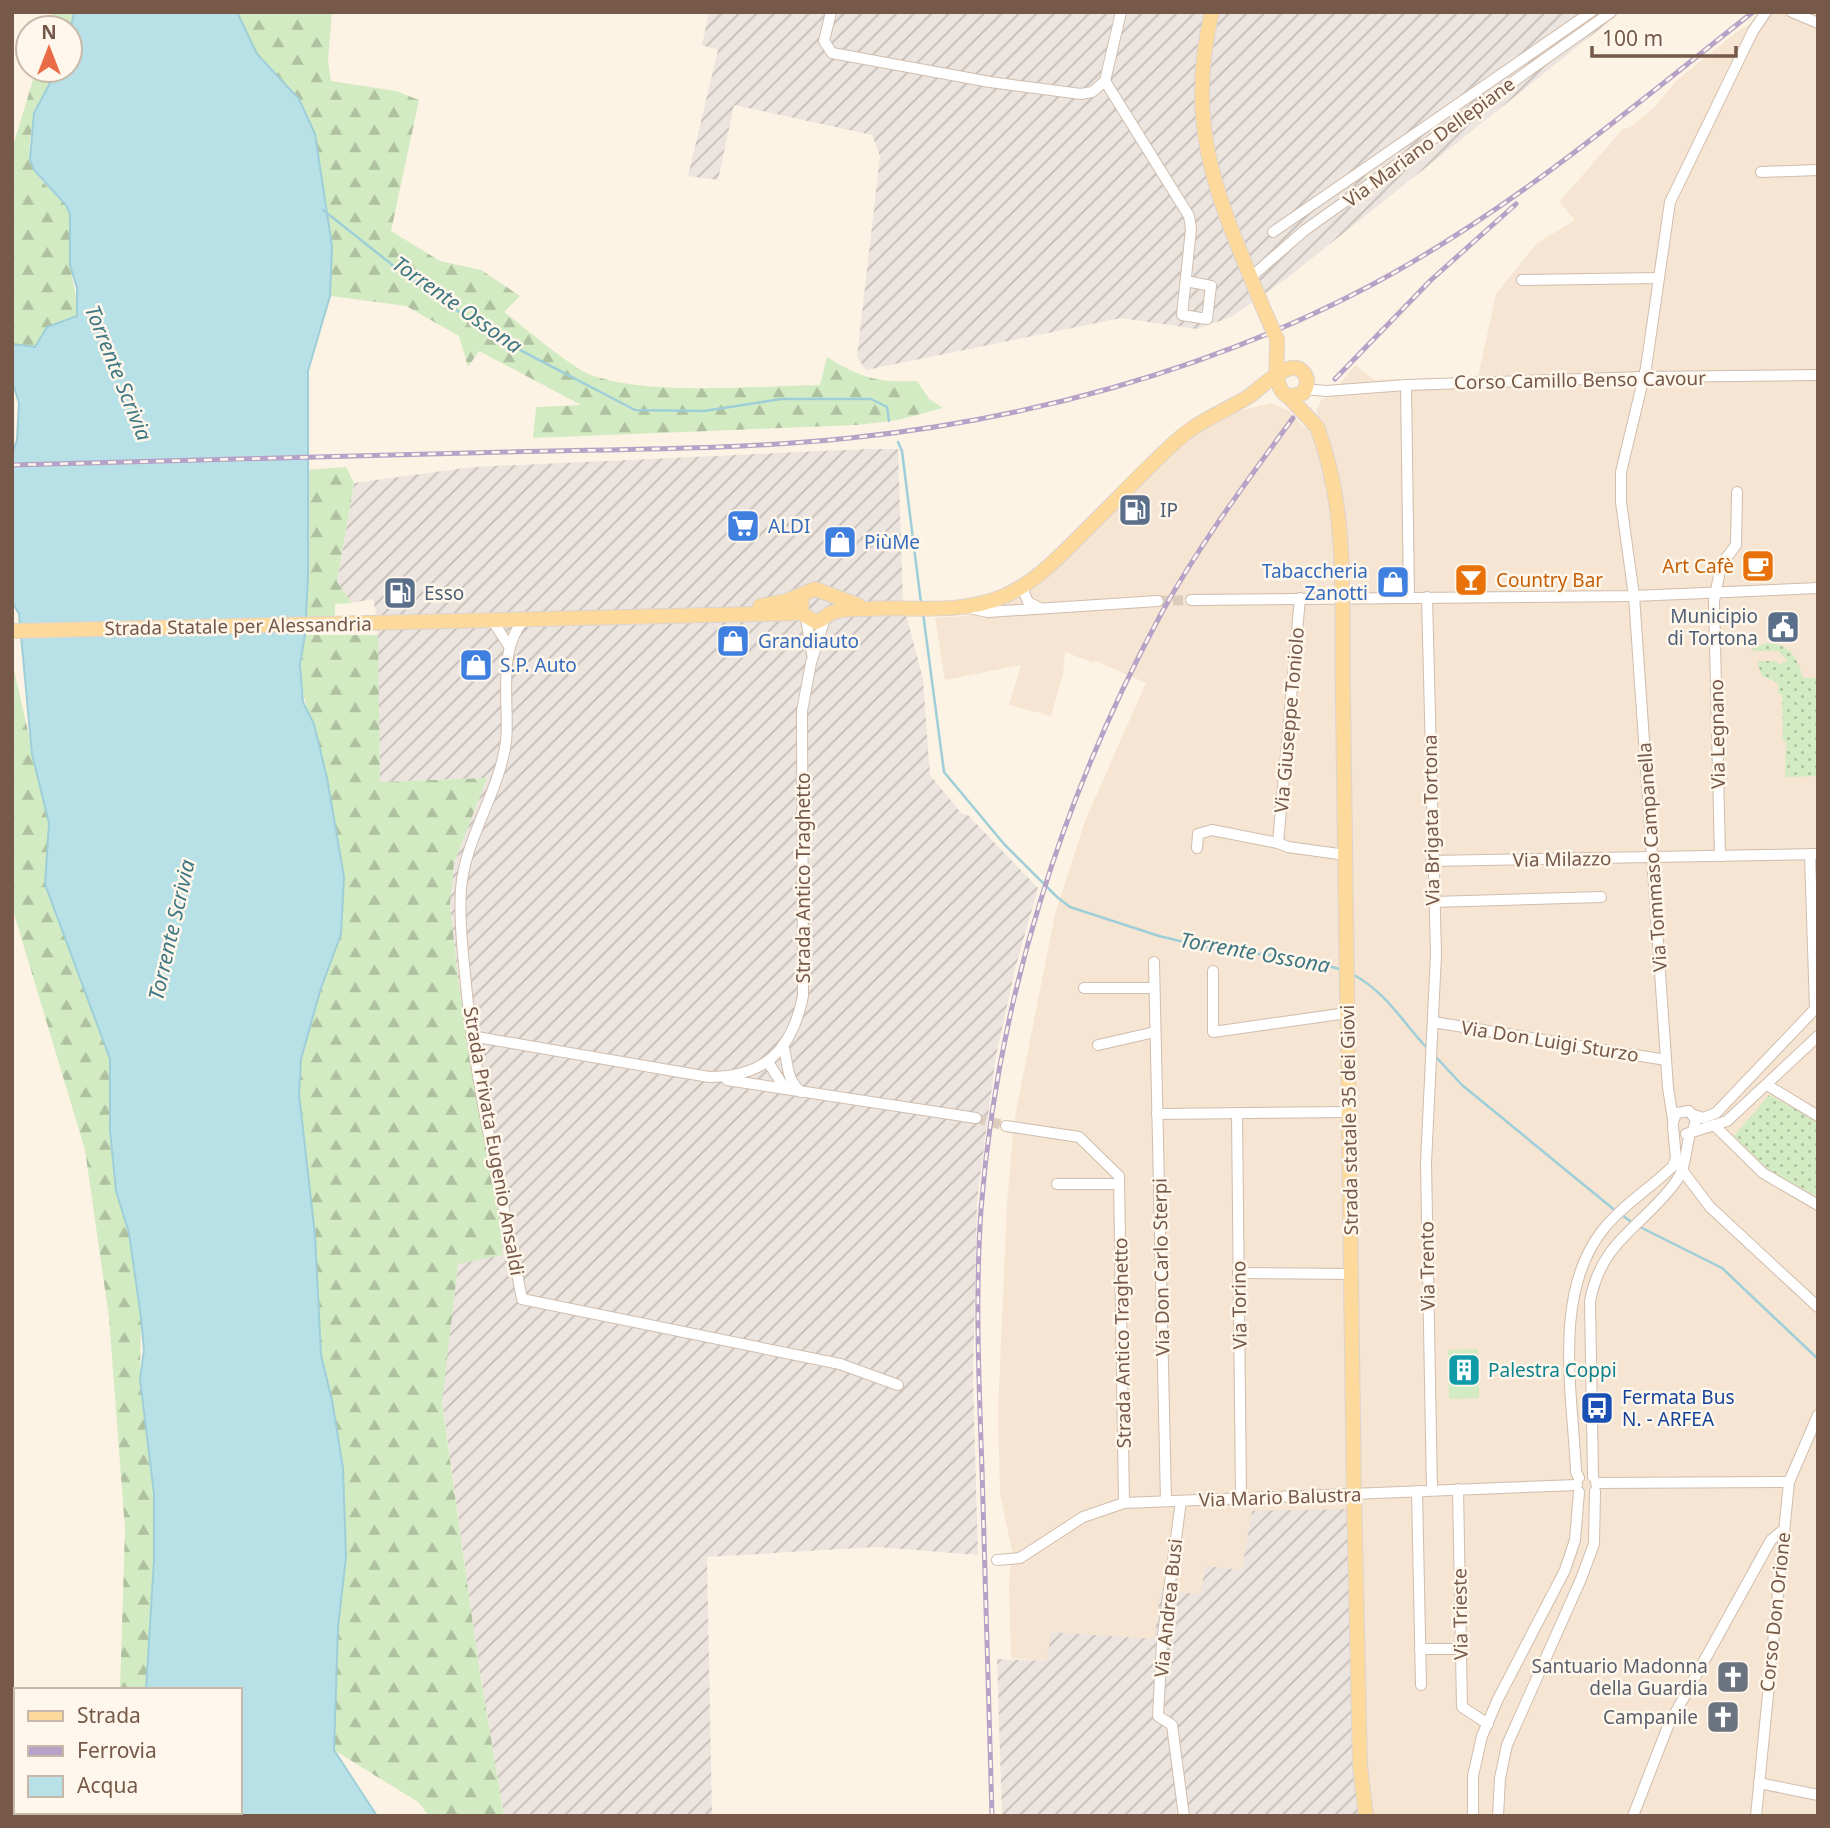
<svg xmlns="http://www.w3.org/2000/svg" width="1830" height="1828" viewBox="0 0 1830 1828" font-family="'Noto Sans',sans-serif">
	<defs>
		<pattern id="industrial-furrows" width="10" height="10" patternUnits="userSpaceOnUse" patternTransform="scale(1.75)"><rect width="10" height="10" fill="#ece5df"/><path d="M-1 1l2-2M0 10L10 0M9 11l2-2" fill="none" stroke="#c4bdb7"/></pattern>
		<pattern id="grass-dots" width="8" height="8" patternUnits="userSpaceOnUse" patternTransform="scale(1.75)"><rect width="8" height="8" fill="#d2ebc2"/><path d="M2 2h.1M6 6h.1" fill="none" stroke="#afc1a0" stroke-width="1.8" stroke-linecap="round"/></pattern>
		<pattern id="forest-firs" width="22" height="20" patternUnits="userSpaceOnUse" patternTransform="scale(1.75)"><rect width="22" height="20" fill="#d2ebc2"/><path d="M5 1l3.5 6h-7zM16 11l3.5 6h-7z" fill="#afc1a0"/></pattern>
	</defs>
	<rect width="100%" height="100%" fill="#fdf3e4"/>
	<path fill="#f5e5d2" d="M1761 12H1818V1816H1366L1242 1571 1201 1595 1154 1639 1052 1633 1048 1661 1011 1658 1009 1585 1012 1551 1000 1493 998 1412 1007 1204 1014 1122 1055 914 1085 821 1146 683 1096 661 1094 663 1065 652 1063 674 1051 716 1009 705 1021 665 945 680 935 618 966 616 1012 598 1155 467 1192 437 1229 414 1271 403 1289 411 1305 428 1319 420 1316 410 1322 399 1329 397 1355 365 1374 380 1478 377 1496 294 1536 244 1575 220 1559 202 1624 128 1628 129 1655 107 1675 82 1739 30 1754 22Z"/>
	<g fill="url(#industrial-furrows)">
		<path d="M709 12H1621L1286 279 1231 317 1197 329 1121 318 866 370 857 357 880 156 872 135 734 105 718 180 688 176 718 50 702 45Z"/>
		<path d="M865 449H898L903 603 923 679 930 775 962 814 968 815 1038 888 1015 969 996 1056 977 1200 973 1379 978 1555 877 1547 707 1557 712 1816H504L479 1667 441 1393 458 1263 503 1255 499 1213 459 987 450 905 454 863 487 778 380 782 377 617 373 599 352 603 337 583 354 483 473 467Z"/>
		<path d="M1354 1509 1366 1816H1002L997 1659 1047 1661 1051 1632 1154 1639 1161 1589 1201 1595 1205 1566 1242 1570 1252 1511Z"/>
	</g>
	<g fill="url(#grass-dots)">
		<path d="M1765 643C1788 642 1798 657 1803 678H1818V776L1785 777 1786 741H1783L1782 694H1778V683L1762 676 1758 665 1759 661H1776L1779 665 1788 661 1778 651H1749Z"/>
		<path d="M1769 1095 1818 1121V1197L1767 1169 1734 1136Z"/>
	</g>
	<g fill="url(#forest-firs)">
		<path d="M51 12H74L70 32V28H51Z"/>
		<path d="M237 12H332L328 60 331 81 396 91 419 100 391 231 440 261 481 270 520 296 504 312C524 327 570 367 591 375 648 396 756 386 820 385L827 357C861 378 878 383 917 381L929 399 943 408 898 420 857 425 533 438 536 407 581 405 479 351 468 367 459 336 406 306 330 296 332 246 299 99 257 54Z"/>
		<path d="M36 70H57C42 103 13 149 42 181 51 191 66 201 70 214 73 229 68 248 70 263 72 282 78 297 77 317L48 327 35 347 12 344V149Z"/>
		<path d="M346 467 354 483 337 582 352 603 335 604V617H306L307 470Z"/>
		<path d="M305 635H378L380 782 487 778 454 863 450 905 459 987 499 1213 503 1255 458 1264 442 1403 479 1667 504 1816H429L418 1802 334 1750 338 1627 346 1557 343 1468 332 1400 321 1355 315 1235 299 1094 301 1059 321 988 341 934 344 877 314 724C299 694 299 668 305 635Z"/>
		<path d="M12 661 49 823 45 884 110 1059V1130L116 1191 129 1233 141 1318 140 1379 154 1494V1560L146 1690H120L125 1529 109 1318 85 1150 12 907Z"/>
	</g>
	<path fill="#d2ebc2" d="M1478 1349 1479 1398 1449 1399 1448 1350Z"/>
	<path fill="#b8e0e7" stroke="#9ecfd9" stroke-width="2" d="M74 12H237L257 54 299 99 315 134 332 246 330 296 308 371V577L305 635 300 664 303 702 314 724 327 778 344 877 341 934 321 988 301 1059 299 1094 315 1235 321 1355 332 1400 343 1468 346 1557 338 1627 334 1750 377 1816H135V1812H240V1690H146L154 1560V1494L140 1379 144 1350 141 1318 129 1233 116 1191 110 1130V1059L45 884 49 823 32 754 19 614 12 602V454L17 440 19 403 12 380V344L35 347 47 327 77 316V288L70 265V214L66 205 34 170 30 159 34 113 57 70H70V32Z"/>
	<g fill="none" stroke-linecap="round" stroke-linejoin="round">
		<g stroke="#9ecfd9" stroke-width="2.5">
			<path d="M323 210 395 267 495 337 635 410 704 411 781 399H871L887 407 889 421"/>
			<path d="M898 442 902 451 921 603"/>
			<path d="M923 613 944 772 1004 844 1057 897 1070 907 1159 936 1221 951 1296 957 1343 970"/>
			<path d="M1352 974C1385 991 1402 1021 1426 1047"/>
			<path d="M1436 1057 1462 1085 1617 1212"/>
			<path d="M1622 1215 1634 1224"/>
			<path d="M1640 1227 1722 1268 1818 1359"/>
		</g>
		<g stroke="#dbccbd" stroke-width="10" stroke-dasharray="10 5" stroke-linecap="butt">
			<path d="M1158 601 1191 600"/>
			<path d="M976 1118 1006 1126"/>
		</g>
		<defs>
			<g id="minor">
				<path d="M831 12 824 41 832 53 990 82 1081 94 1092 92 1105 81 1121 12"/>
				<path d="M1792 12 1818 23"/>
				<path d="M1105 81 1189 216 1191 229 1182 315 1207 319 1211 286 1186 281"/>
				<path d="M1761 172 1818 170"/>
				<path d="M1273 232 1591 12"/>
				<path d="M1251 277 1305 230 1611 12"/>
				<path d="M1522 280 1659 278"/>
				<path d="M1406 385 1409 597"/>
				<path d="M1305 389 1326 391 1406 385 1643 377 1818 375"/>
				<path d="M1022 587 1028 602 1040 608"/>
				<path d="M1427 597 1436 954 1426 1163 1432 1490"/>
				<path d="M1191 600 1634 596 1818 588"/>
				<path d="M969 608 988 612 1158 601"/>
				<path d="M525 619C496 649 510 704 506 742 499 793 465 838 461 889 459 921 463 953 466 985 476 1090 502 1195 522 1299L840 1364 898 1385"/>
				<path d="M806 619 812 654"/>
				<path d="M492 620 509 646"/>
				<path d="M1278 843 1300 598"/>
				<path d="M1197 848 1198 834 1212 830 1278 843 1288 847 1346 855"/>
				<path d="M1810 854 1815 1009 1818 1011"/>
				<path d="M1720 856 1714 601 1721 565 1736 545 1737 492"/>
				<path d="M1431 861 1818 854"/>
				<path d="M1433 902 1601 897"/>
				<path d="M1154 962 1166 1501"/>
				<path d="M1213 971V1032L1347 1013"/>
				<path d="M1084 988H1154"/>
				<path d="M1433 1022 1666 1060"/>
				<path d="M471 1036 709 1077C765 1077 792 1050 803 996L802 711 811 663 825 618"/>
				<path d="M783 1045C789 1064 785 1078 801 1092"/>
				<path d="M1098 1045 1155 1032"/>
				<path d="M768 1062 782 1084 789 1088"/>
				<path d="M727 1080 976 1118"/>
				<path d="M1767 1085 1818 1116"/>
				<path d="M1237 1113 1241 1498"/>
				<path d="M1157 1114 1349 1112"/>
				<path d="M1694 1115 1703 1118 1716 1113 1815 1009"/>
				<path d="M1673 1119 1668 1088 1634 596 1621 502V472L1646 368 1670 202 1753 31 1766 12"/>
				<path d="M1673 1123 1676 1113 1689 1111 1696 1120 1693 1130"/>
				<path d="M1714 1125 1763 1173 1818 1205"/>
				<path d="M1006 1126 1079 1137 1119 1176 1124 1503"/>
				<path d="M1686 1134 1727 1121 1818 1036"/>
				<path d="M1682 1170 1710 1207 1818 1307"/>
				<path d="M1057 1184H1119"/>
				<path d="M1238 1273 1352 1274"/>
				<path d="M1593 1477 1590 1301C1602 1238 1645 1226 1677 1180 1686 1167 1686 1148 1690 1133"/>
				<path d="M1579 1478 1576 1472C1573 1396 1552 1295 1602 1231 1622 1205 1650 1189 1673 1166L1676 1158 1673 1127"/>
				<path d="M1596 1483 1789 1482"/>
				<path d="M1458 1489 1462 1707 1488 1724"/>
				<path d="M1417 1491 1421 1685"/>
				<path d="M1181 1501 1162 1642 1158 1716 1172 1725 1184 1816"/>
				<path d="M997 1560 1020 1558 1083 1517 1124 1503 1577 1485"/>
				<path d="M1420 1649H1461"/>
				<path d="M1759 1783 1818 1795"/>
				<path d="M1473 1816V1776L1482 1736 1498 1699 1565 1570 1575 1540 1579 1492"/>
				<path d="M1498 1816 1500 1778 1507 1745 1581 1579 1594 1544 1595 1491"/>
				<path d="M1633 1816 1668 1726 1771 1540 1783 1530"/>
				<path d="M1756 1816 1789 1482 1818 1415"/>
			</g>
			<g id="major">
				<path d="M1212 12C1183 131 1221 204 1264 310"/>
				<path d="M1289 397 1317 427"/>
				<path d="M802 596 801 613 816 622C823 620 824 617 829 614 838 609 856 609 866 609 911 606 959 615 1002 597 1040 581 1067 548 1096 520 1122 494 1148 467 1175 442 1200 419 1225 412 1251 395 1263 386 1291 356 1304 373 1309 380 1307 387 1303 393L1289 397C1271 389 1278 356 1277 339"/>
				<path d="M760 606 786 601 815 589 858 605"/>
				<path d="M12 631 801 613"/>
				<path d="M1343 700 1354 1494 1360 1766 1366 1816"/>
			</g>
		</defs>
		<use href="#minor" stroke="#d1bdad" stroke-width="12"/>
		<use href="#major" stroke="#dbd4d0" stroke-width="16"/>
		<use href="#minor" stroke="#fff" stroke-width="10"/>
		<use href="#major" stroke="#fdd99b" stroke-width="14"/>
		<defs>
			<g id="rail">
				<path d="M1335 379 1431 280 1516 204"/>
				<path d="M12 465C177 461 341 456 506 452 620 449 736 450 850 438 1024 420 1202 372 1358 292 1502 218 1626 112 1753 12"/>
				<path d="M992 1816C989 1700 985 1584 982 1469 979 1383 975 1296 981 1210 997 1002 1062 797 1161 614 1199 545 1247 481 1293 418"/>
			</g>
		</defs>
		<use href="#rail" stroke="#b6a2c7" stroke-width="5"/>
		<use href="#rail" stroke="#fff7eb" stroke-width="2.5" stroke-dasharray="8" stroke-linecap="butt"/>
		<defs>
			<g id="major-bridge">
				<path d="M1264 310 1275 335"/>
				<path d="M1317 427C1350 513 1341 609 1343 700"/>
			</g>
		</defs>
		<use href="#major-bridge" stroke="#dbd4d0" stroke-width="16" stroke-linecap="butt"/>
		<use href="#major-bridge" stroke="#fdd99b" stroke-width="14"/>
	</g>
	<defs>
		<symbol id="fuel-square" viewBox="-11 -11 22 22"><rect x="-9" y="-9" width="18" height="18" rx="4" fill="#5c6f8a" stroke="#fff7eb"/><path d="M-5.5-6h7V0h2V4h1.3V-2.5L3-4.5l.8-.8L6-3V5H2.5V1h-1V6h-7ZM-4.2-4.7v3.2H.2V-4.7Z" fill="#fff"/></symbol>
		<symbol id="supermarket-square" viewBox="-11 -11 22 22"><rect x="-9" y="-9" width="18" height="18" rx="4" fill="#3f7fe0" stroke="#fff7eb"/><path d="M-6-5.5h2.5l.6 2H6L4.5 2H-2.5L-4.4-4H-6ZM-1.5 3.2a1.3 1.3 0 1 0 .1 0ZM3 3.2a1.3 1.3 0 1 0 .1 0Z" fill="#fff"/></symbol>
		<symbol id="shop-square" viewBox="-11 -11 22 22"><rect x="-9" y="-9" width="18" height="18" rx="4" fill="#3f7fe0" stroke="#fff7eb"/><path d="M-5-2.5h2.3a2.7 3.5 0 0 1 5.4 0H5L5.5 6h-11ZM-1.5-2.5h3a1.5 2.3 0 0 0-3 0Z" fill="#fff"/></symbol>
		<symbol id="cafe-square" viewBox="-11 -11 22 22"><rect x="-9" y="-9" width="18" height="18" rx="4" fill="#e8710a" stroke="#fff7eb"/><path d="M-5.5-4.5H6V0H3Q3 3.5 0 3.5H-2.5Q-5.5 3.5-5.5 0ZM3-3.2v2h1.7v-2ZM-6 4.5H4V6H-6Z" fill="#fff"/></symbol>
		<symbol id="bar-square" viewBox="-11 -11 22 22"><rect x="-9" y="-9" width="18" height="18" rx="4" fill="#e8710a" stroke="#fff7eb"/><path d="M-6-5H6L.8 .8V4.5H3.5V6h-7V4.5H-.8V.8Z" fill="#fff"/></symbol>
		<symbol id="civic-square" viewBox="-11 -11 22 22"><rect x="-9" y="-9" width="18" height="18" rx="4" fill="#5c6f8a" stroke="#fff7eb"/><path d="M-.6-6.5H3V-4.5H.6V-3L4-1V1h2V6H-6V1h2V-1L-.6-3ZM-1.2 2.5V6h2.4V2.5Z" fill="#fff"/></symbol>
		<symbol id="building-square" viewBox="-11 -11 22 22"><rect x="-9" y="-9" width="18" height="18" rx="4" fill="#0f9aa8" stroke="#fff7eb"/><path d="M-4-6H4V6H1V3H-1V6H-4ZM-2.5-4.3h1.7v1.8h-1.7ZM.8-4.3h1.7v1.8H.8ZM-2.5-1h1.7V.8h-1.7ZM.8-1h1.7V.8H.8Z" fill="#fff"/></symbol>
		<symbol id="bus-square" viewBox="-11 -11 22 22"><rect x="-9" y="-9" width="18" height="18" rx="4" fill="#1a4fb4" stroke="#fff7eb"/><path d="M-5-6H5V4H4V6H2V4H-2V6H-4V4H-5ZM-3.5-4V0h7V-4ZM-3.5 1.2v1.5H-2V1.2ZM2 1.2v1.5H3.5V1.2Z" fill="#fff"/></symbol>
		<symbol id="church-square" viewBox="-11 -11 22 22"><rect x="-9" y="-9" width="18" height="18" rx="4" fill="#6b7280" stroke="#fff7eb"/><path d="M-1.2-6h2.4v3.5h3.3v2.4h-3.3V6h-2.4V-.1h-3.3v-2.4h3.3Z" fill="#fff"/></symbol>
	</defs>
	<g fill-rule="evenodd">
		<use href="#fuel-square" x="1116" y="491" width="38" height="38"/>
		<use href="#supermarket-square" x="724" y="507" width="38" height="38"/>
		<use href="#shop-square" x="821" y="523" width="38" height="38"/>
		<use href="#cafe-square" x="1739" y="547" width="38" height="38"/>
		<use href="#bar-square" x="1452" y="561" width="38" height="38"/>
		<use href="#shop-square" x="1374" y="563" width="38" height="38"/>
		<use href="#fuel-square" x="381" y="574" width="38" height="38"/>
		<use href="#civic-square" x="1764" y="608" width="38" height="38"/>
		<use href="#shop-square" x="714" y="622" width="38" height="38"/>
		<use href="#shop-square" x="457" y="646" width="38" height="38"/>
		<use href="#building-square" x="1445" y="1351" width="38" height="38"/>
		<use href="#bus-square" x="1578" y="1389" width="38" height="38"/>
		<use href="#church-square" x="1714" y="1658" width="38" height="38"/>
		<use href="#church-square" x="1704" y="1698" width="38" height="38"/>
	</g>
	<g text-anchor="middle" stroke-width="5" stroke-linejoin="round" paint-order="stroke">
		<g font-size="19" fill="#765949" stroke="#fff7eb">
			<text transform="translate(1429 142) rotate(-36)" y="7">Via Mariano Dellepiane</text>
			<text transform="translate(1580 380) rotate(-1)" y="7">Corso Camillo Benso Cavour</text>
			<text transform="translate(238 626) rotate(-1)" y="7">Strada Statale per Alessandria</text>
			<text transform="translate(1289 720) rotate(-85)" y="7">Via Giuseppe Toniolo</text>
			<text transform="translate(1717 734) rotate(-91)" y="7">Via Legnano</text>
			<text transform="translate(1431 820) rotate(-91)" y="7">Via Brigata Tortona</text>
			<text transform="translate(1652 857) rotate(-94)" y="7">Via Tommaso Campanella</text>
			<text transform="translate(1562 859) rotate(-1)" y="7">Via Milazzo</text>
			<text transform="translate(803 878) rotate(-90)" y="7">Strada Antico Traghetto</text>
			<text transform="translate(1550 1041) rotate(9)" y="7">Via Don Luigi Sturzo</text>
			<text transform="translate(1349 1120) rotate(-91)" y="7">Strada statale 35 dei Giovi</text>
			<text transform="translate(494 1141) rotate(80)" y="7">Strada Privata Eugenio Ansaldi</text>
			<text transform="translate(1427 1266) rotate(-91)" y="7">Via Trento</text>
			<text transform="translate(1161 1267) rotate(-91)" y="7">Via Don Carlo Sterpi</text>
			<text transform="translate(1239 1305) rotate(-91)" y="7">Via Torino</text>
			<text transform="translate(1122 1343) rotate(-91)" y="7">Strada Antico Traghetto</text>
			<text transform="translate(1280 1497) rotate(-2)" y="7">Via Mario Balustra</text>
			<text transform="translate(1168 1608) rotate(-84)" y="7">Via Andrea Busi</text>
			<text transform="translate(1775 1612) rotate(-84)" y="7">Corso Don Orione</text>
			<text transform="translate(1460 1614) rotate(-91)" y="7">Via Trieste</text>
		</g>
		<g font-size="19" fill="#4e5e75" stroke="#fff7eb" text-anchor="start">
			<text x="1160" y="517">IP</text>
			<text x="424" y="600">Esso</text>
			<text x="1758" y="623" text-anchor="end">Municipio<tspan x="1758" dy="22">di Tortona</tspan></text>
		</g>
		<g font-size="19" fill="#366cbe" stroke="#fff7eb" text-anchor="start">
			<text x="768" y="533">ALDI</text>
			<text x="864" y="549">PiùMe</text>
			<text x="1368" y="578" text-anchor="end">Tabaccheria<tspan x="1368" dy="22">Zanotti</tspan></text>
			<text x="758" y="648">Grandiauto</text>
			<text x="500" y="672">S.P. Auto</text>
		</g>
		<g font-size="19" fill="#c56008" stroke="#fff7eb" text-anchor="end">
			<text x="1734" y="573">Art Cafè</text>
			<text x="1496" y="587" text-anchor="start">Country Bar</text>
		</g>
		<g font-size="19" fill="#0d838f" stroke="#fff7eb" text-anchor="start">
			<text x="1488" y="1377">Palestra Coppi</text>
		</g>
		<g font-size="19" fill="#164399" stroke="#fff7eb" text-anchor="start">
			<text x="1622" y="1404">Fermata Bus<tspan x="1622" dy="22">N. - ARFEA</tspan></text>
		</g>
		<g font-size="19" fill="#5b616d" stroke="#fff7eb" text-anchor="end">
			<text x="1708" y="1673">Santuario Madonna<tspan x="1708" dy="22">della Guardia</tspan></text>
			<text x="1698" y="1724">Campanile</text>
		</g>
		<g font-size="21" font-style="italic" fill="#3f7783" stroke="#fff7eb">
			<text transform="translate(457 305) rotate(35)" y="7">Torrente Ossona</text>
			<text transform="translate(118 373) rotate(68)" y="7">Torrente Scrivia</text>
			<text transform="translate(172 930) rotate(-77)" y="7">Torrente Scrivia</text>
			<text transform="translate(1255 953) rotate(10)" y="7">Torrente Ossona</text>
		</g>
	</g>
	<rect width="1830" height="1828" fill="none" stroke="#765949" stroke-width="28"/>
	<rect x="14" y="1688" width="228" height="126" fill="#fff7eb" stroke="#c8b8aa" stroke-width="2"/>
	<rect x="28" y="1711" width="35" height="10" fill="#fdd99b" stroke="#c8b8aa" stroke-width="2"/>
	<text x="77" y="1723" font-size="21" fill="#765949">Strada</text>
	<rect x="28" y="1746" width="35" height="10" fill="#b6a2c7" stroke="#c8b8aa" stroke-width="2"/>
	<text x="77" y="1758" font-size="21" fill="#765949">Ferrovia</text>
	<rect x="28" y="1776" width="35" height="21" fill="#b8e0e7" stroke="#c8b8aa" stroke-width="2"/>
	<text x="77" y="1793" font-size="21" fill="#765949">Acqua</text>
	<g transform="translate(49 49)"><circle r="33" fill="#fff7eb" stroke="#c8b8aa" stroke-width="2"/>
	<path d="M0-5L12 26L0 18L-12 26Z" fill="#ea6c46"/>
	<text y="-10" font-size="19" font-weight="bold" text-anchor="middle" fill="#765949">N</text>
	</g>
	<path d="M1592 46v10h144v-10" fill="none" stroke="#765949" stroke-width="3.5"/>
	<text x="1602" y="46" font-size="21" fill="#765949" stroke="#fff7eb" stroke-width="5" paint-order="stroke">100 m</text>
</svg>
